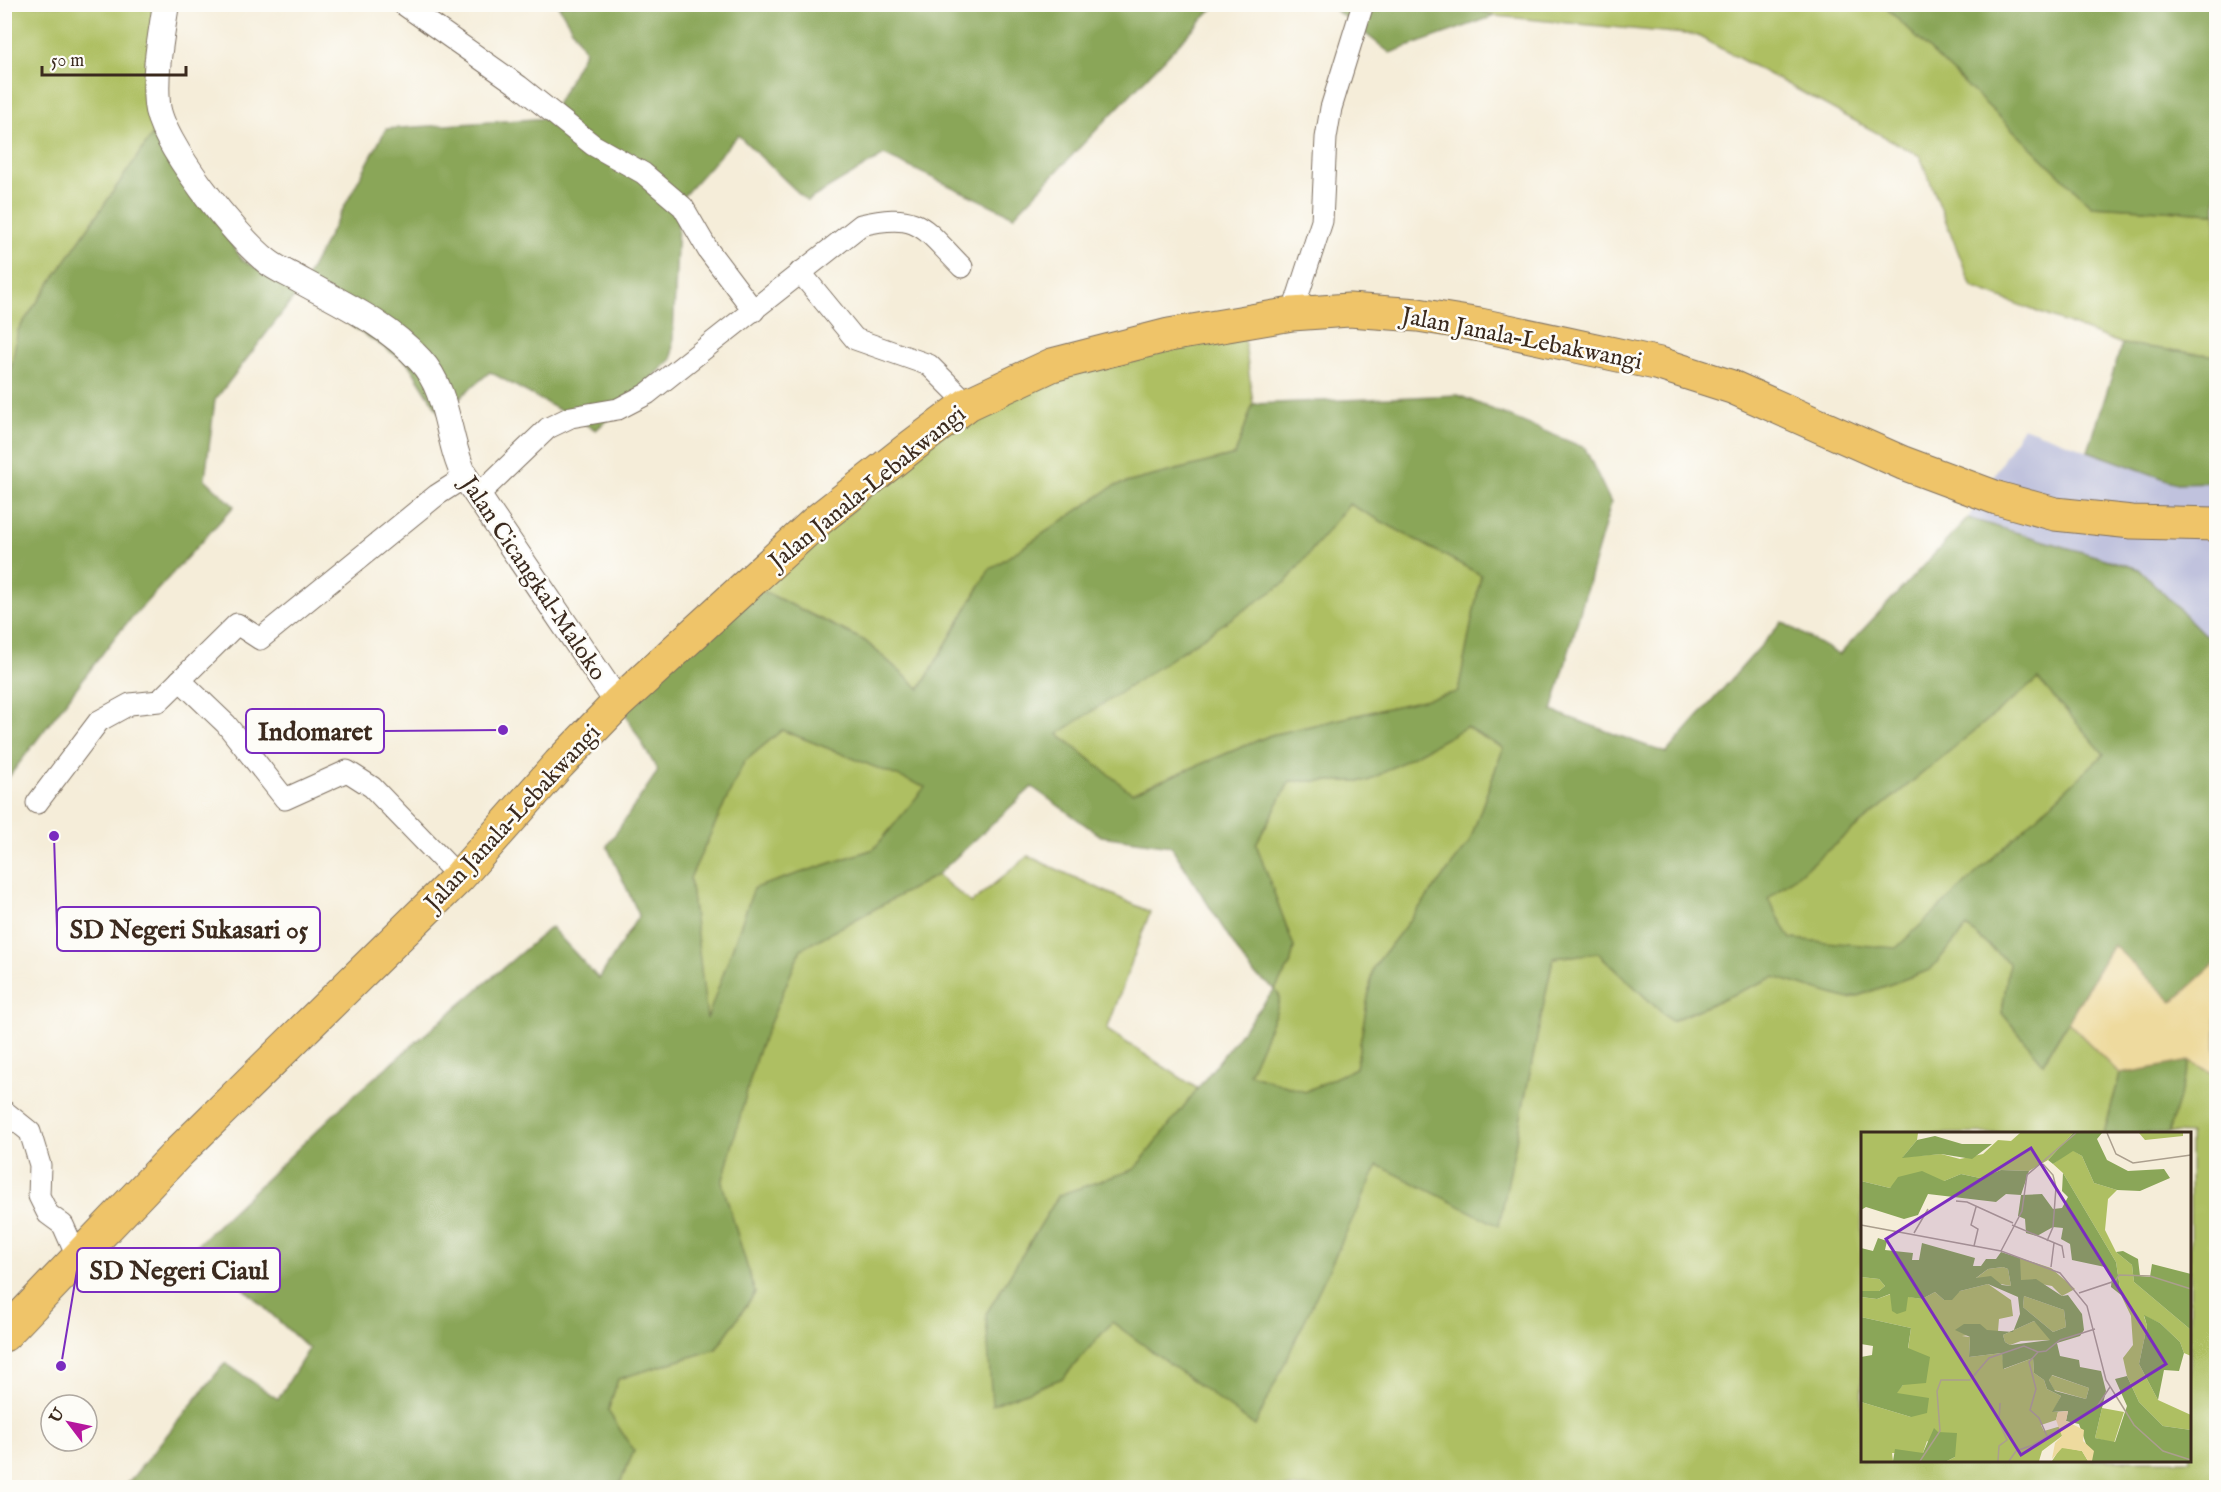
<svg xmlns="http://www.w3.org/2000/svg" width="2221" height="1492" viewBox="0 0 2221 1492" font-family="'IM FELL English',serif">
	<rect width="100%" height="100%" fill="#fdfcf7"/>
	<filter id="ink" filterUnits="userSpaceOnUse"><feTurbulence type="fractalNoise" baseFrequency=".0167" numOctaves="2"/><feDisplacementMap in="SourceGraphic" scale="12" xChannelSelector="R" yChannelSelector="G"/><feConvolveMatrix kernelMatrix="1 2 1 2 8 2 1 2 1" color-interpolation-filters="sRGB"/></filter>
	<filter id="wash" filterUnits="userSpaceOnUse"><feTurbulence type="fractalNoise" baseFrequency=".008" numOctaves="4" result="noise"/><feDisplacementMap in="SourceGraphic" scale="24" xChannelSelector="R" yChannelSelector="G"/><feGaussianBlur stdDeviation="1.35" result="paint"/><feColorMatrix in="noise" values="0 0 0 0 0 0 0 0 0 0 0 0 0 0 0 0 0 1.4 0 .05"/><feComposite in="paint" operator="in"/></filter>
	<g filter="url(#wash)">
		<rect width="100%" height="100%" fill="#f5edd9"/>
		<path fill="#c0c2dd" d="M2023 427 2176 483 2216 482V646L2139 569 1968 518Z"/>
		<g fill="#aebf62" stroke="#747440" stroke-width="1.5">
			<path d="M5 5H166L159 125 18 330 5 409Z"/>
			<path d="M1469 5H1883L2092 206 2216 213V356L2122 344 1972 287 1920 156 1696 35 1495 16Z"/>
			<path d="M1243 328 1253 404 1235 455 1114 486 989 570 920 689 865 641 759 589 974 407 1109 355Z"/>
			<path d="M1349 503 1481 575 1458 692 1271 735 1131 793 1058 733 1286 582Z"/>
			<path d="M2039 678 2104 754 1896 949 1791 939 1768 899Z"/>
			<path d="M1466 727 1503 748 1469 843 1373 968 1356 1068 1305 1092 1249 1074 1276 1012 1275 989 1290 965 1294 947 1256 844 1290 781H1368Z"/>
			<path d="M782 730 926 787 874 849 754 888 707 1021 690 878 744 762Z"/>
			<path d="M1028 856 1150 912 1107 1030 1198 1089 1135 1169 1059 1195 986 1314 1063 1378 1112 1322 1255 1425 1378 1164 1499 1225 1553 958 1598 953 1671 1021 1774 977 1850 999 1929 970 1967 927 2009 963 2002 1013 2043 1063 2068 1022 2120 1074 2104 1133 1862 1134V1460H2190V1134L2168 1133 2190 1061 2216 1075V1487L618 1488 634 1451 608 1411 618 1379 716 1349 755 1293 722 1183 757 1054 801 949 937 875 971 903Z"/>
		</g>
		<g fill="#8aa658" stroke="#62683b" stroke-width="1.5" fill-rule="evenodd">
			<path d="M558 5H1233L1214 7 1014 216 884 155 807 201 738 135 679 201 672 359 596 430 490 372 440 414 408 363 299 291 215 400 205 479 234 506 118 633 5 782 4 409 18 330 159 125 242 260 299 291 386 129 549 118 585 51Z"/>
			<path d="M1329 5H1469L1495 16 1390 53Z"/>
			<path d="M1883 5H2216V213L2092 206Z"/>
			<path d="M2122 344 2216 356V482L2176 483 2088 451Z"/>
			<path d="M1458 395 1585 448 1611 503 1552 711 1666 753 1782 622 1839 655 1968 518 2139 569 2216 646V963L2173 1002 2113 945 2043 1063 2002 1013 2009 963 1967 927 1930 970 1849 999 1774 977 1671 1021 1598 953 1553 958 1499 1226 1378 1165 1255 1426 1112 1322 1063 1378 992 1405 986 1314 1059 1195 1135 1169 1275 989 1254 974 1244 961 1171 846 1101 836 1032 787 937 875 801 949 757 1054 722 1183 755 1293 716 1349 618 1379 608 1411 634 1451 618 1487 124 1488 225 1363 278 1399 309 1349 197 1245 354 1095 551 927 599 979 639 915 607 846 658 771 620 705 759 589 865 641 920 689 989 570 1114 486 1235 455 1253 404ZM1349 504 1481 575 1458 692 1271 735 1132 793 1058 734 1286 582ZM2038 679 2104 754 1896 948 1791 939 1768 899ZM1466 727 1503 748 1469 843 1373 968 1356 1068 1305 1092 1249 1074 1276 1012 1280 997 1275 989 1290 965 1294 947 1256 844 1290 781H1368ZM782 730 925 787 874 849 754 888 707 1019 690 878 744 762Z"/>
			<path d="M2190 1061 2168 1133 2104 1134 2120 1074Z"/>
		</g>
		<path fill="#eeda9e" stroke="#94825e" stroke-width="1.5" d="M2113 945 2173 1002 2216 963V1075L2190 1061 2120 1074 2068 1022Z"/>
	</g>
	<g filter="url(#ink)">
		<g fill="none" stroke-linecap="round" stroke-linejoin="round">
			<defs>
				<g id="minor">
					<path d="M403 4 519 86 593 145 643 173 683 207 708 250 754 311"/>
					<path d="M800 272 855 339 929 365 968 404"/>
					<path d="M1292 314 1322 221 1326 138 1331 108 1363 4"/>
					<path d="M476 497 548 428 571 417 618 409 647 394 861 225C920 211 923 228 962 267"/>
					<path d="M180 680 226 724 285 799 347 771 372 787 459 877"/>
					<path d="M37 803 99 721 130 704 159 701 237 624 260 639 437 495 465 477"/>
					<path d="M4 1111 30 1132 40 1165 39 1196 48 1214 63 1225 78 1259"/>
				</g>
				<path id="tertiary" d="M166 4C161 37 154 71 157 104 160 142 236 238 268 262 278 270 292 275 303 282 345 305 387 324 420 360 450 392 446 439 465 477L618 703"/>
				<path id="primary" d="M4 1335 179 1152 459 877 559 764 618 703 818 520 912 446 968 404 1052 365 1169 335 1292 314 1349 310 1418 315 1480 325 1660 364 1732 387 1903 463 1997 498 2055 514 2132 522 2216 524"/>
			</defs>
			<use href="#minor" stroke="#7c6e5f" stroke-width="23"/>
			<use href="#tertiary" stroke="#7c6e5f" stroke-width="28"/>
			<use href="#primary" stroke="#7c6e5f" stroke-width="35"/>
			<use href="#minor" stroke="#fff" stroke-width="21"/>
			<use href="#tertiary" stroke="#fff" stroke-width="26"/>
			<use href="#primary" stroke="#efc469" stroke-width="33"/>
		</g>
	</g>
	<g text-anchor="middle" stroke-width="5" stroke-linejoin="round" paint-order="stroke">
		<g font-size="24" fill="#3b2a1e" stroke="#fdfcf7">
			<text transform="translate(1522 338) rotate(11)" y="8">Jalan Janala–Lebakwangi</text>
			<text transform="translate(867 487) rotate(-39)" y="8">Jalan Janala–Lebakwangi</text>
			<text transform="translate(534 578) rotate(56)" y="8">Jalan Cicangkal–Maloko</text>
			<text transform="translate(512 817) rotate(-47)" y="8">Jalan Janala–Lebakwangi</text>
		</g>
	</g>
	<g transform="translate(1861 1132)">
		<rect width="330" height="330" fill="#f5edd9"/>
		<path d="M0 1H57L56 8 42 25 80 22 99 27 122 22 137 8 150 9 159 1H212L187 28 168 39 140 38 119 46 100 42 83 49 36 50 29 56 0 49ZM278 1H322V4L284 8ZM211 18 221 24 233 51 256 58 247 67 244 98 255 120 271 133 273 150 330 198V224L323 221 319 210 299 191 283 184 286 194 278 232 297 268 330 283V298L302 294 278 270 266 244 262 226 272 213 270 184 260 163 255 130 202 41 192 32ZM159 126 190 136 214 157 201 164 191 154 159 148ZM142 135 147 137 150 154 114 147 127 137ZM0 145 18 147 24 154 18 159H0ZM127 152 150 168 152 184 138 187 137 199 101 204 109 205 108 225 141 221 143 237 172 226 173 241 183 248 186 257 200 264 192 280H197L195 288 180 293 183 299 200 294 201 304 181 319 178 329H86L94 325 66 309 62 321H31L32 329H0V270L50 285 35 261 42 253 50 196 0 185V165L16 167 30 162 61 167 74 160 83 168 99 159ZM163 164 203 178 205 195 192 200 162 175ZM173 189 189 203V208L160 209 149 213 144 210 142 203ZM190 243 228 256 225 267 193 258 188 248ZM241 276 263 280 253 311 234 306ZM200 315 221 319 227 329H191Z" fill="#aebf62"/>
		<path d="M212 1H241L236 7 246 28 267 39 303 37 309 46 279 59 256 58 233 51 221 24 212 19 192 32 187 28ZM74 4 101 12H131L111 27 80 22 41 26 56 8ZM140 38 168 39 160 63 181 62 192 77 201 76 207 65 201 59 202 41 255 130 260 163 250 155 251 144 244 135 211 128 209 112 200 107 202 96 192 95 176 104 165 101 164 87 157 84 160 63 145 62 135 70 67 62 57 83 43 87 5 75 0 78V49L29 56 37 45 61 39 83 49 100 42 119 46ZM17 106 26 109 24 118 52 121 51 128H58L61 111 114 126 112 134H120L125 127H135L140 120 159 126 160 148 175 147 201 164 207 163 221 182 223 198 219 204 196 211 199 224 218 228 219 235 240 239 245 259 234 306 254 310 266 274 254 247 266 244 278 270 302 294 330 298V329H231L218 292 205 289 207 279 191 280 200 264 186 257 183 248 173 241 172 226 142 237 141 221 108 225 109 205 94 198 103 192H119L126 198 152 200 159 182 157 165 127 152 99 159 91 168H83L74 160 61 167 47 165 45 179 36 182 31 179 29 162 16 167 0 165V159H18L24 154 18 147 0 145V116L12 119ZM142 135 147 137 150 154 141 153 130 144 115 146 127 137ZM163 164 203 178 205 195 192 200 162 175ZM173 189 189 208 149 213 144 210 142 203ZM191 243 228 256 225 267 194 259 188 248ZM262 119 277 127 279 144 289 145 291 132 330 142V198L273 150 271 133 255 120ZM283 183 299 191 319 210 323 221 318 239 303 238 297 268 278 232 286 194ZM0 185 50 196 47 216 69 225 65 251 42 253 36 261 68 266 66 281 50 285 0 270V225L11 223 12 214 0 212ZM73 296 77 300 96 301 94 325 86 329H32L34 317 62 321Z" fill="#8aa658" fill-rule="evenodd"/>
		<path d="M207 279 205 289 223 298 222 309 233 319 231 329H227L221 319 201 316 191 327 194 311 201 304 195 288 197 280Z" fill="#eeda9e"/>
		<path fill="none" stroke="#ab9f8e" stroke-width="1.5" d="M246 1 255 22 272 31 330 23M182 32 192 43 195 55 192 95 186 109M95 69 106 70 152 91M0 93 140 119 199 141 226 174 245 248 273 293 302 319 330 328M151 93 201 114 203 126M53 101 67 77M113 114 117 97 110 93 115 75M140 119 161 79 166 43 215 1M190 135 193 111M218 161 254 149 258 143 289 144 330 157M177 220 168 230 175 257 169 278 178 286 186 304M59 329 79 299 76 259 80 248H109L128 226 163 214 177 220 185 219 199 208 234 197M137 329 138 314 146 308 138 289 139 271M148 329 155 319 172 313 235 276 249 255"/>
		<path fill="#7b2cbf" fill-opacity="0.15" stroke="#7b2cbf" stroke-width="3" d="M170 16 305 232 160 323 25 107Z"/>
		<rect width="330" height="330" fill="none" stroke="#3b2a1e" stroke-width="3"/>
	</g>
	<path fill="none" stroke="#7b2cbf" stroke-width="2" d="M503 730L384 731M54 836L57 929M61 1366L77 1270"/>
	<g fill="#7b2cbf" stroke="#fdfcf7" stroke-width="2">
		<circle cx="503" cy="730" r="6"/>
		<circle cx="54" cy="836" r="6"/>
		<circle cx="61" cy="1366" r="6"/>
	</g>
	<g fill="#fdfcf7" stroke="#7b2cbf" stroke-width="2">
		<rect x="246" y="709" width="138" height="44" rx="6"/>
		<rect x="57" y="907" width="263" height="44" rx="6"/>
		<rect x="77" y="1248" width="203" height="44" rx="6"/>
	</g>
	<g font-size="26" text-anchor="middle" font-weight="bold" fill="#3b2a1e">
		<text x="315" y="740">Indomaret</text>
		<text x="189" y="938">SD Negeri Sukasari 05</text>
		<text x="179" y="1279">SD Negeri Ciaul</text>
	</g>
	<rect width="2221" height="1492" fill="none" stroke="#fdfcf7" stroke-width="24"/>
	<g transform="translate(69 1423) rotate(302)"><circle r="28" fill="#fdfcf7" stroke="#afa8a0" stroke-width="1.5"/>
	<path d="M0-4.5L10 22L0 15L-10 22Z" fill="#b5179e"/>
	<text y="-9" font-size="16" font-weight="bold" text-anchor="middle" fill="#3b2a1e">U</text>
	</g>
	<path d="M42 66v9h144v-9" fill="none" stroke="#3b2a1e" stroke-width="3"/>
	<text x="51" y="66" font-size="18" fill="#3b2a1e" stroke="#fdfcf7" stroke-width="4.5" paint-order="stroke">50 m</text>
</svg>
